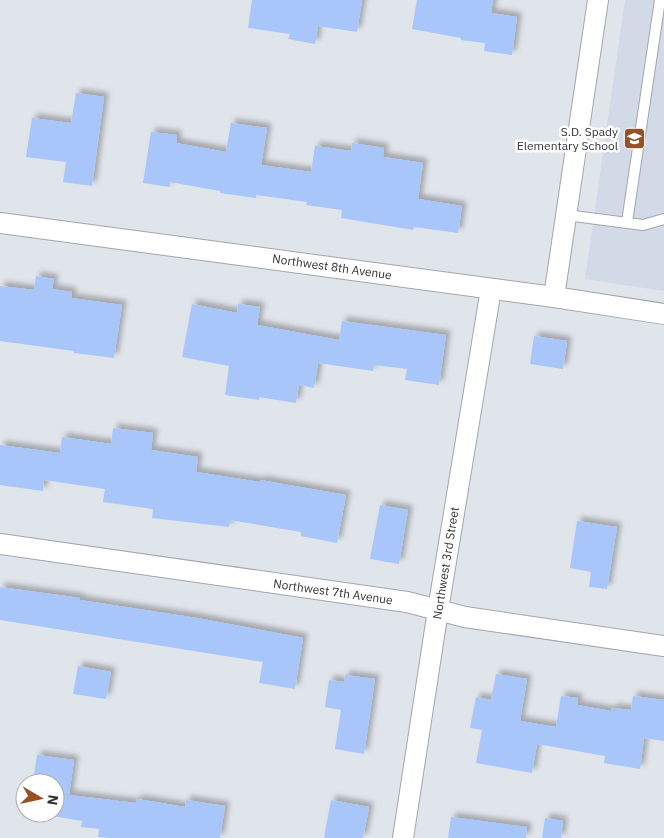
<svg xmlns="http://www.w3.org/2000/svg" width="664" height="838" viewBox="0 0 664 838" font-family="'IBM Plex Sans',sans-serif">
	<defs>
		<filter id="shadow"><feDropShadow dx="4.5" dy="-4.5" stdDeviation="2.5" flood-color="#0004"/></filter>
	</defs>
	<rect width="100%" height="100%" fill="#e0e4eb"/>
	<path fill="#d2dae8" d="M625 0H664V291L585 279Z"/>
	<g fill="#a9c6fa" filter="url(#shadow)">
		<path d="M252 0H362L357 32 318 26 315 44 288 39 290 34 248 28Z"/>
		<path d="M417 0H493L491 13 517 17 512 55 484 51 485 43 461 40V38L412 29Z"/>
		<path d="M76 93 104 97 92 186 63 182 66 162 26 157 32 118 71 123Z"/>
		<path d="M231 123 267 128 261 165 311 172 315 146 351 151 352 143 384 148 383 157 423 163 418 199 462 206 458 233 414 227 413 230 341 218 342 210 306 205 307 202 256 195V198L220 193V191L170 182V187L143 183 151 132 177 135 176 143 226 152Z"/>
		<path d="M36 276 54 279 52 289 72 292 71 298 122 305 114 358 74 353V351L0 341V286L34 290Z"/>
		<path d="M192 304 237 313 238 304 260 307 257 325 339 340 342 321 446 335 439 385 405 380 407 369 374 365 373 371 318 363 314 388 299 385 296 403 259 397V400L225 395 229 366 182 357Z"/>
		<path d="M534 336 567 341 563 369 530 364Z"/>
		<path d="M113 428 153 433 151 450 198 457 196 472 260 482V480L346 495 337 543 301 536V532L230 520 229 527 152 518 153 509 103 502 105 489 44 480 43 491 0 485V445L60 453 62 437 111 444Z"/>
		<path d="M380 505 408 510 399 564 370 559Z"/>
		<path d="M577 521 617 527 607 589 589 587 591 572 570 568Z"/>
		<path d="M0 587 80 598V600L197 618 303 638 295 689 259 683 263 662 0 620Z"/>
		<path d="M78 666 111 672 106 699 73 694Z"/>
		<path d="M496 674 527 679 520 721 556 727 561 696 578 698 577 705 611 711 612 708 631 710 633 696 664 700V741L644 738 640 769 604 763 605 756 537 744 532 773 476 763 482 730 470 728 476 697 491 700Z"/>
		<path d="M345 675 375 679 364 754 335 749 341 710 325 707 329 680 344 682Z"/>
		<path d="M37 755 74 760 69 795 136 803 137 799 185 807 186 800 225 806 220 838H110L98 837 99 829 81 827 82 821 34 813H55V783H33Z"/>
		<path d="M331 800 369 807 363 838H324Z"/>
		<path d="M451 817 527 827 526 838H448Z"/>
		<path d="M545 818 563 821 561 838H542Z"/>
	</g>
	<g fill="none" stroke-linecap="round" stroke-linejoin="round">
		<defs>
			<g id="service">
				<path d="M566 215 643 225 664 219"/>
				<path d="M627 222 660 0"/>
			</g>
			<g id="minor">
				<path d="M0 223 554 297 664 314"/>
				<path d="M554 297 598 0"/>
				<path d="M0 544 407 602 465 617 664 646"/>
				<path d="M403 838 438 610 491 289"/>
			</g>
		</defs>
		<use href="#service" stroke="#a2a6ad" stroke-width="12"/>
		<use href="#minor" stroke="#a2a6ad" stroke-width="22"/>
		<use href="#service" stroke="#fff" stroke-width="10"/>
		<use href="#minor" stroke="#fff" stroke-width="20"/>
	</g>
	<defs>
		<symbol id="school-square" viewBox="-11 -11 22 22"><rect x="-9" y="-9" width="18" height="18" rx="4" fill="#965223" stroke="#fff"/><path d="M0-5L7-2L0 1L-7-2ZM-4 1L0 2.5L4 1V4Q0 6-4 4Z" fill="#fff"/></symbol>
	</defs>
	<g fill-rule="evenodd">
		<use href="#school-square" x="622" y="126" width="25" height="25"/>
	</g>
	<g text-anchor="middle" stroke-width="5" stroke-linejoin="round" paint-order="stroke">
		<g font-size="12" fill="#323336" stroke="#fff" text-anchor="end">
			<text x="618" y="136">S.D. Spady<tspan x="618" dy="14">Elementary School</tspan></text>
		</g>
		<g font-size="12" fill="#323336" stroke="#fff">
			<text transform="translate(332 267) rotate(8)" y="4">Northwest 8th Avenue</text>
			<text transform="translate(446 563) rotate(-81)" y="4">Northwest 3rd Street</text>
			<text transform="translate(333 592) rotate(8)" y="4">Northwest 7th Avenue</text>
		</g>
	</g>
	<g transform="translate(40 798) rotate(99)"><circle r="24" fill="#ffffff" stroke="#adadaf"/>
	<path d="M0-4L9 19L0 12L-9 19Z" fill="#965223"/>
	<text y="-8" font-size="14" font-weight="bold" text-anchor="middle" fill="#323336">N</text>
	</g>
</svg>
